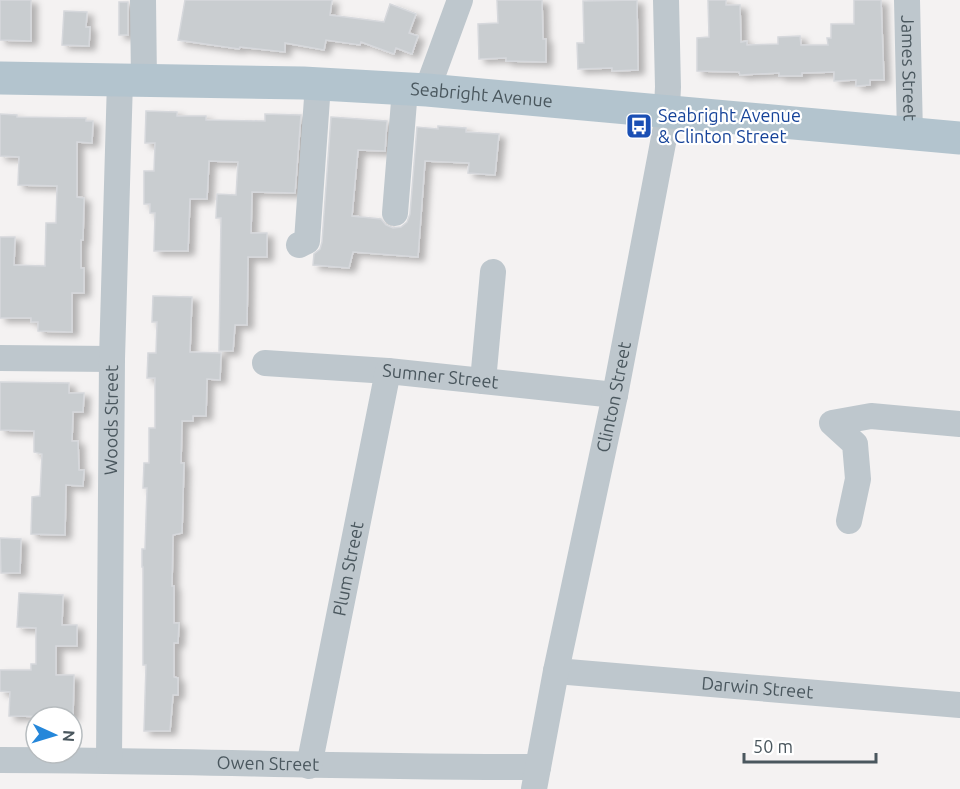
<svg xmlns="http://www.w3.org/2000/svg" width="960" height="789" viewBox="0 0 960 789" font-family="Ubuntu,sans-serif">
	<defs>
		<filter id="shadow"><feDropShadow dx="6" dy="4" stdDeviation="3" flood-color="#0004"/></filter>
	</defs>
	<rect width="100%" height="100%" fill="#f4f2f2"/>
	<g fill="#c9cdd0" stroke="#d6d8dc" stroke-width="1.5" filter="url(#shadow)">
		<path d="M0 0H31V41L0 40Z"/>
		<path d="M185 0H332L330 15 384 22 390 4 416 14 409 33 418 36 412 54 396 48 394 54 361 42 360 45 326 40 324 50 285 43V52L240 47 239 49 178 40Z"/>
		<path d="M497 0H542L543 39H546V62L506 61V58L479 59 478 24 498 23Z"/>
		<path d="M637 0 638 70 612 71V68L578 69 577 43H584L583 1Z"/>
		<path d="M708 0H726V5H740L741 42 747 41V45L778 44V37L800 36 801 45H828L827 38H831V24H854V0H881L884 80H870V85L856 86V80L834 81V72L802 73V76H779V73L740 75 739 72 697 71V38L709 37Z"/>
		<rect x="119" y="2" width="9" height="33"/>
		<path d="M64 11 87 12 86 27H90L89 46 62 45Z"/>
		<path d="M146 111 177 112V116H206V120L265 121V114L301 115 295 193 252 192 251 233H267V257H248L247 325H235L233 351H219L221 218H216L217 194 236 195 238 162 209 161 207 199H190L188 251H154L155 213H150V204H144V171H154L155 143H145Z"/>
		<path d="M0 114 17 115V117L86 118V121H93L92 143 77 142V197L84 198 83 240H81V268H84V293H72V332L38 331V322H31V318H0V237H15L14 265 45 266 46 223H56L57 186 18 185 19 157 0 156Z"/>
		<path d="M331 117 387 121 385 151 358 150 352 216 381 219 386 225 393 228 401 227 407 222 410 214 417 127 438 129V126L466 128V132L499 134 495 175 468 173 469 163 425 161 418 257 353 252 349 268 313 265 314 254 320 249 322 242Z"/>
		<path d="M153 296 192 297 190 352 221 353 220 380 207 379 206 416H193V421H182L181 463H184L182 533 173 535 172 586H174V623H179L178 643H174V677L178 678V695H173L170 731H144L146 665H143V567H142V549H145L147 488H143L144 463H149V428H155V378H147L148 353H156L157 322H152Z"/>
		<path d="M0 382 69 383V393H84L83 412H73L72 441H78L79 470H84L83 486 66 485 65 535 31 534 32 497 40 496 42 454 34 452V431L0 430Z"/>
		<path d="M0 538 21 539 20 573H1Z"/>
		<path d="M19 593 63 595 62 625H77V646H56V675H74L73 717 9 716 10 692 0 691V670H31V664H36V628L17 627Z"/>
	</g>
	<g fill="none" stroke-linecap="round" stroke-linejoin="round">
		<g stroke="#bec7cd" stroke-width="26">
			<path d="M143 0 144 81"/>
			<path id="s1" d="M907 0 910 134"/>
			<path d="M427 90 460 0"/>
			<path d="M395 213 405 89"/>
			<path d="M299 245 307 241 318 84"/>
			<path d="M0 358 112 359"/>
			<path id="s2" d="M265 363 388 371 615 395"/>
			<path d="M483 381 493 272"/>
			<path d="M849 521 858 479 855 444 832 423 871 416 960 424"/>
			<path id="s3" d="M556 671 960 705"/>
			<path id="s4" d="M0 760C179 760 358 768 538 767"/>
			<path id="s5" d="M109 760 112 359 120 80"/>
			<path id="s6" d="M309 766 388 371"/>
			<path id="s7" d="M534 789 556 671 615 395 666 127 668 87 666 0"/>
		</g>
		<path stroke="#b3c4ce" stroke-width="33" id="s8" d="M0 78 303 83 427 90 960 138"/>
	</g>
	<defs>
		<symbol id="bus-square" viewBox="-11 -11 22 22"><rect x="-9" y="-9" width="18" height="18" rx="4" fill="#1a4fb4" stroke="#fff"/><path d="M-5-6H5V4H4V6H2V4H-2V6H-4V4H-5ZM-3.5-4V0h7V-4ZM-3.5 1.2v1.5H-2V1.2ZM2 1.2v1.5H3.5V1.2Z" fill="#fff"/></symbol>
	</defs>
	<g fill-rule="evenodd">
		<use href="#bus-square" x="624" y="111" width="30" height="30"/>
	</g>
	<g text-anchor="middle" stroke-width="4.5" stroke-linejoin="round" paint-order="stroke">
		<g font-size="18" fill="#4a575e" stroke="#fff">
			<text dy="6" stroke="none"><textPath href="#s1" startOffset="68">James Street</textPath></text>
			<text dy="6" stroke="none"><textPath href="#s8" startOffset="482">Seabright Avenue</textPath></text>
			<text dy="6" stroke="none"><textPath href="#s2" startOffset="176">Sumner Street</textPath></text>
			<text dy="6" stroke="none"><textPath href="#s7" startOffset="400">Clinton Street</textPath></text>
			<text dy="6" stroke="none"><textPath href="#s5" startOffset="340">Woods Street</textPath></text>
			<text dy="6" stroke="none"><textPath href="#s6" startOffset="201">Plum Street</textPath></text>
			<text dy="6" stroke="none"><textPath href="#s3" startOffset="202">Darwin Street</textPath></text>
			<text dy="6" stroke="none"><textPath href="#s4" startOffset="268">Owen Street</textPath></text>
		</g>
		<g font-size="18" fill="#164399" stroke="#fff" text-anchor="start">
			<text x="658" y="122">Seabright Avenue<tspan x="658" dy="21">&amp; Clinton Street</tspan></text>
		</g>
	</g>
	<g transform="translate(54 735) rotate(94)"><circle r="28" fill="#ffffff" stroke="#b7bcbf" stroke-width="1.5"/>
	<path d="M0-4.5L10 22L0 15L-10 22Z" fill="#2587da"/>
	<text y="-9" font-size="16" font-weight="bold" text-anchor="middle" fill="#4a575e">N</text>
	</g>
	<path d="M744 753v9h132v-9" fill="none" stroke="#4a575e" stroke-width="3"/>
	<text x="753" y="753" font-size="18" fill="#4a575e" stroke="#ffffff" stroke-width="4.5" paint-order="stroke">50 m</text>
</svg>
